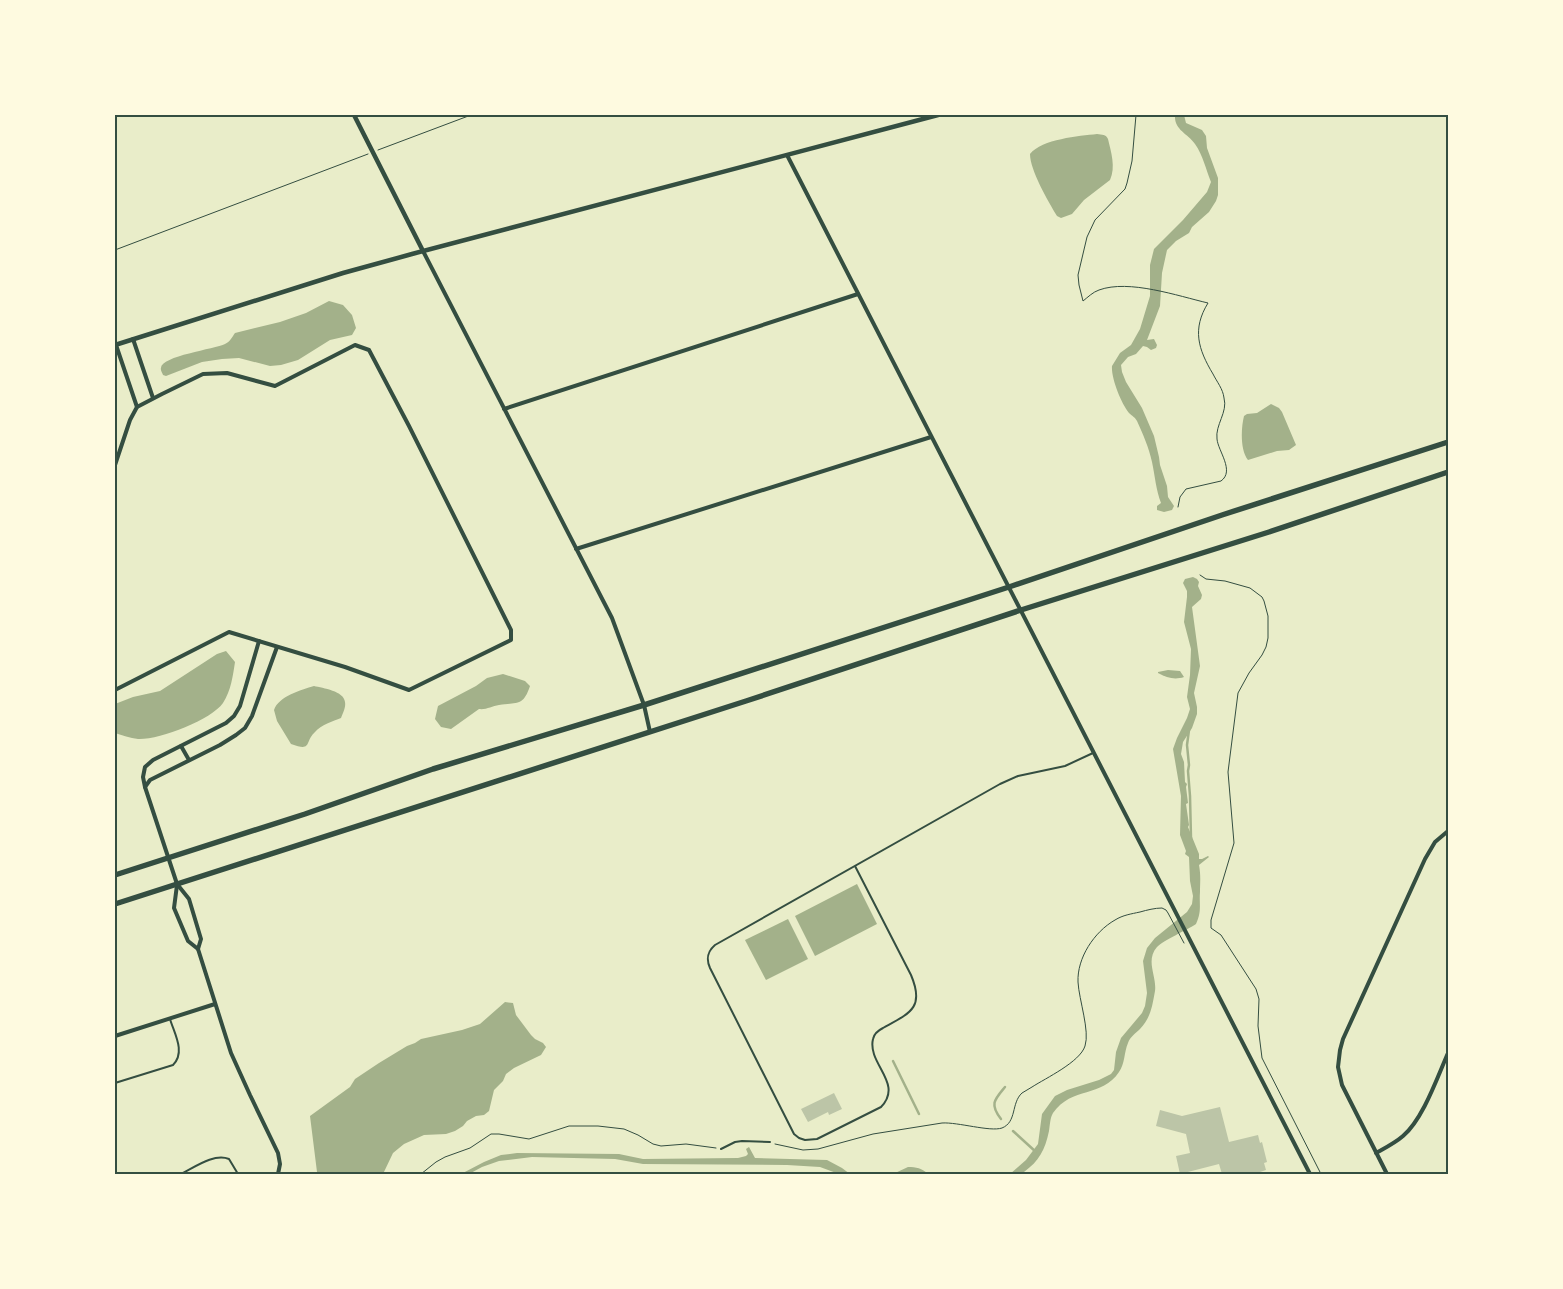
<svg xmlns="http://www.w3.org/2000/svg" width="1563" height="1289" viewBox="0 0 1563 1289" font-family="Cabin,sans-serif">
	<rect width="100%" height="100%" fill="#e9edc9"/>
	<g fill="#a3b18a">
		<path d="M1175 115H1184L1186 123 1202 130 1206 136 1207 148 1218 178V195L1216 201 1209 212 1192 227 1189 233 1176 241 1167 250 1162 273 1160 306 1147 340 1154 339 1157 345 1156 348 1151 350 1147 347 1143 346 1136 354 1128 357 1121 365 1122 372 1126 382 1142 408 1154 436 1159 457 1160 465 1167 486 1168 497 1174 506 1172 510 1164 512 1157 510V506L1161 503C1156 490 1155 476 1152 462 1149 448 1143 434 1137 421 1135 417 1132 416 1129 413 1121 403 1111 378 1112 366L1120 353 1131 345 1140 329 1150 296V265L1154 249 1183 220 1207 192 1211 182C1206 170 1203 155 1195 144 1187 133 1174 130 1175 115Z"/>
		<path d="M1097 134C1102 135 1106 134 1108 139 1111 152 1116 167 1110 180L1084 200 1072 214 1061 218 1057 216C1048 201 1030 170 1030 154 1042 139 1079 136 1097 134Z"/>
		<path d="M329 301 343 305 352 315 356 328 352 335 330 340 298 360 281 365 270 366 239 358 222 359 202 362 166 376 163 375C163 374 160 370 161 368 161 356 215 349 225 344 230 342 232 337 235 333L280 322 306 313Z"/>
		<path d="M1271 404 1279 408 1282 412 1296 445 1289 450 1277 451 1248 460C1240 450 1241 428 1244 416L1247 414 1257 413Z"/>
		<path d="M1193 577 1197 579 1199 582 1198 586 1202 595 1201 599 1192 607 1200 666 1194 693 1197 707V714L1192 728 1183 742 1181 754 1184 762 1185 782 1187 784 1186 787 1188 803 1186 804 1189 825 1188 827 1199 854V859H1202L1208 856 1209 857 1199 865C1201 876 1200 882 1200 892 1199 905 1202 911 1196 924 1187 930 1164 940 1157 947 1145 961 1157 976 1155 991 1152 1007 1151 1017 1140 1029 1136 1033 1130 1037 1128 1043 1124 1052 1125 1064 1119 1072 1102 1098 1072 1086 1053 1113 1050 1118 1050 1125 1049 1131 1045 1150 1039 1161 1024 1172V1174H1010L1026 1160 1038 1144 1042 1114 1055 1096 1067 1090 1099 1080 1111 1074 1114 1070 1116 1052 1121 1038 1142 1013 1145 1006 1147 993 1143 961 1147 948 1155 938 1187 912 1192 904 1193 896 1190 881 1189 857 1185 854 1186 851 1180 835 1181 796 1173 749 1177 738 1187 718 1190 709 1187 697 1190 675 1191 649 1184 622 1187 597V591L1183 583 1185 579Z"/>
		<path d="M226 651 235 662C233 675 231 691 223 703 211 720 159 740 138 739 130 738 122 735 115 733V704L133 697 160 691 217 654Z"/>
		<path d="M1168 670 1180 671 1184 677C1175 680 1167 678 1158 673V672Z"/>
		<path d="M503 674 525 681 530 686C523 707 517 702 499 705 492 706 486 710 479 709L451 729 441 727 435 719 438 706 476 686 487 678Z"/>
		<path d="M314 686C323 688 344 691 345 702 346 707 343 713 341 718 333 721 321 725 315 732 304 742 313 752 291 744L277 721 274 710C279 696 301 690 314 686Z"/>
		<path d="M857 884 877 924 815 956 795 916Z"/>
		<path d="M788 919 808 959 766 980 745 940Z"/>
		<path d="M505 1002 513 1003 516 1015 531 1035 535 1039 543 1043 546 1047 541 1055 514 1068 506 1074 503 1081 494 1090 489 1111 484 1115 476 1116 467 1121 463 1126 455 1131 446 1134 424 1135 404 1144 393 1153 383 1174H315L317 1172 310 1116 350 1087 355 1079 379 1063 407 1046 415 1043 421 1039 462 1030 480 1024Z"/>
		<path d="M749 1147 755 1158 827 1160 842 1168 850 1174H839L820 1167 787 1165 643 1164 615 1159 532 1157 499 1161 482 1167 469 1174H461L484 1162 501 1155 517 1153 619 1154 643 1159 738 1158 746 1156 748 1154 746 1149Z"/>
		<path d="M908 1167C916 1167 922 1168 928 1174H893Z"/>
	</g>
	<g fill="none" stroke-linecap="round" stroke-linejoin="round">
		<g stroke="#a3b18a" stroke-width="2.5">
			<path d="M1189 730 1187 745 1189 765 1188 771 1190 796 1191 838"/>
			<path d="M893 1061 919 1114"/>
			<path d="M1001 1119C989 1104 995 1099 1005 1087"/>
			<path d="M1013 1131 1036 1152"/>
		</g>
	</g>
	<g fill="#bcc5a7">
		<path d="M834 1093 842 1109 829 1115 828 1112 808 1122 801 1109Z"/>
		<path d="M1220 1107 1229 1142 1258 1135 1260 1143 1262 1142 1267 1162 1264 1163 1266 1170 1254 1174H1222L1219 1164 1180 1174 1176 1156 1190 1153 1186 1134 1156 1126 1160 1110 1182 1116Z"/>
	</g>
	<g fill="none" stroke-linecap="round" stroke-linejoin="round">
		<g stroke="#344e41" stroke-width="1">
			<path d="M1136 115 1132 161 1127 183 1125 189 1095 220 1087 237 1078 275 1079 285 1083 301C1088 297 1093 292 1099 290 1129 279 1178 296 1208 303 1192 329 1198 349 1213 374 1217 382 1223 389 1224 398 1228 412 1215 425 1217 439 1218 451 1235 471 1221 481L1186 489 1180 497 1178 507"/>
			<path d="M378 150 471 115"/>
			<path d="M115 250 368 154"/>
			<path d="M1200 575 1206 579 1225 581 1250 588 1262 597 1264 601 1268 616V638L1266 647 1262 655 1249 673 1238 693 1228 772 1234 843 1211 920V928L1221 935 1256 989 1259 999 1258 1026 1262 1058 1321 1174"/>
			<path d="M775 1144 803 1150 818 1149 873 1134 942 1123C958 1122 990 1132 1002 1128 1017 1122 1011 1103 1022 1093 1025 1091 1029 1089 1032 1087 1046 1078 1080 1062 1085 1046 1090 1031 1079 1000 1078 982 1077 958 1094 932 1115 920 1123 915 1131 914 1140 912 1147 910 1155 908 1162 908L1166 910 1168 913 1184 943"/>
			<path d="M421 1174 436 1162 445 1157 470 1148 491 1134H499L529 1139 569 1126H598L624 1129 638 1135 653 1144 661 1146 686 1144 716 1148"/>
		</g>
		<g stroke="#344e41" stroke-width="2">
			<path d="M855 866 911 975C925 1008 910 1013 883 1028 879 1030 874 1034 873 1039 867 1064 904 1083 881 1107L817 1139 805 1140 799 1138 794 1134 710 968C706 959 707 952 715 945 810 892 905 838 1000 784L1018 776 1065 766 1093 753"/>
			<path d="M115 1083 173 1065C186 1052 174 1033 170 1019"/>
			<path d="M721 1149 735 1142 742 1141 770 1142"/>
			<path d="M181 1174C195 1167 214 1153 229 1159L238 1174"/>
		</g>
		<g stroke="#344e41" stroke-width="4">
			<path d="M787 155 1310 1174"/>
			<path d="M423 251 612 618 644 705 650 732"/>
			<path d="M133 339 153 398"/>
			<path d="M116 345 137 407"/>
			<path d="M504 409 858 294"/>
			<path d="M115 465 130 420 137 407 162 394 203 374 227 373 275 386 355 345 369 350 409 426 511 630V640L409 690 345 667 229 632 115 690"/>
			<path d="M576 549 931 437"/>
			<path d="M181 746 189 760"/>
			<path d="M145 787 150 780 220 745 236 735 245 728 252 716 277 647"/>
			<path d="M177 885 174 908 188 941 198 949 231 1053 250 1095 278 1153 280 1164 278 1174"/>
			<path d="M198 949 201 939 189 899 177 884 145 787 143 777 145 767 153 760 226 723 234 716 240 706 259 641"/>
			<path d="M115 1036 215 1004"/>
			<path d="M1376 1153C1385 1148 1395 1143 1403 1136 1423 1119 1437 1078 1448 1053"/>
			<path d="M1387 1174 1342 1085 1338 1067 1340 1050 1343 1039 1425 859 1435 842 1448 831"/>
		</g>
		<g stroke="#344e41" stroke-width="4.5">
			<path d="M354 115 423 251"/>
			<path d="M115 345 343 273 412 254 938 115"/>
		</g>
		<g stroke="#344e41" stroke-width="5.5">
			<path d="M115 875 305 814 433 769 644 705 1009 587 1222 515 1448 442"/>
			<path d="M115 904 746 701 1021 610 1269 532 1448 472"/>
		</g>
	</g>
	<rect width="1563" height="1289" fill="none" stroke="#fefae0" stroke-width="232"/>
	<rect x="116" y="116" width="1331" height="1057" fill="none" stroke="#344e41" stroke-width="2"/>
</svg>
